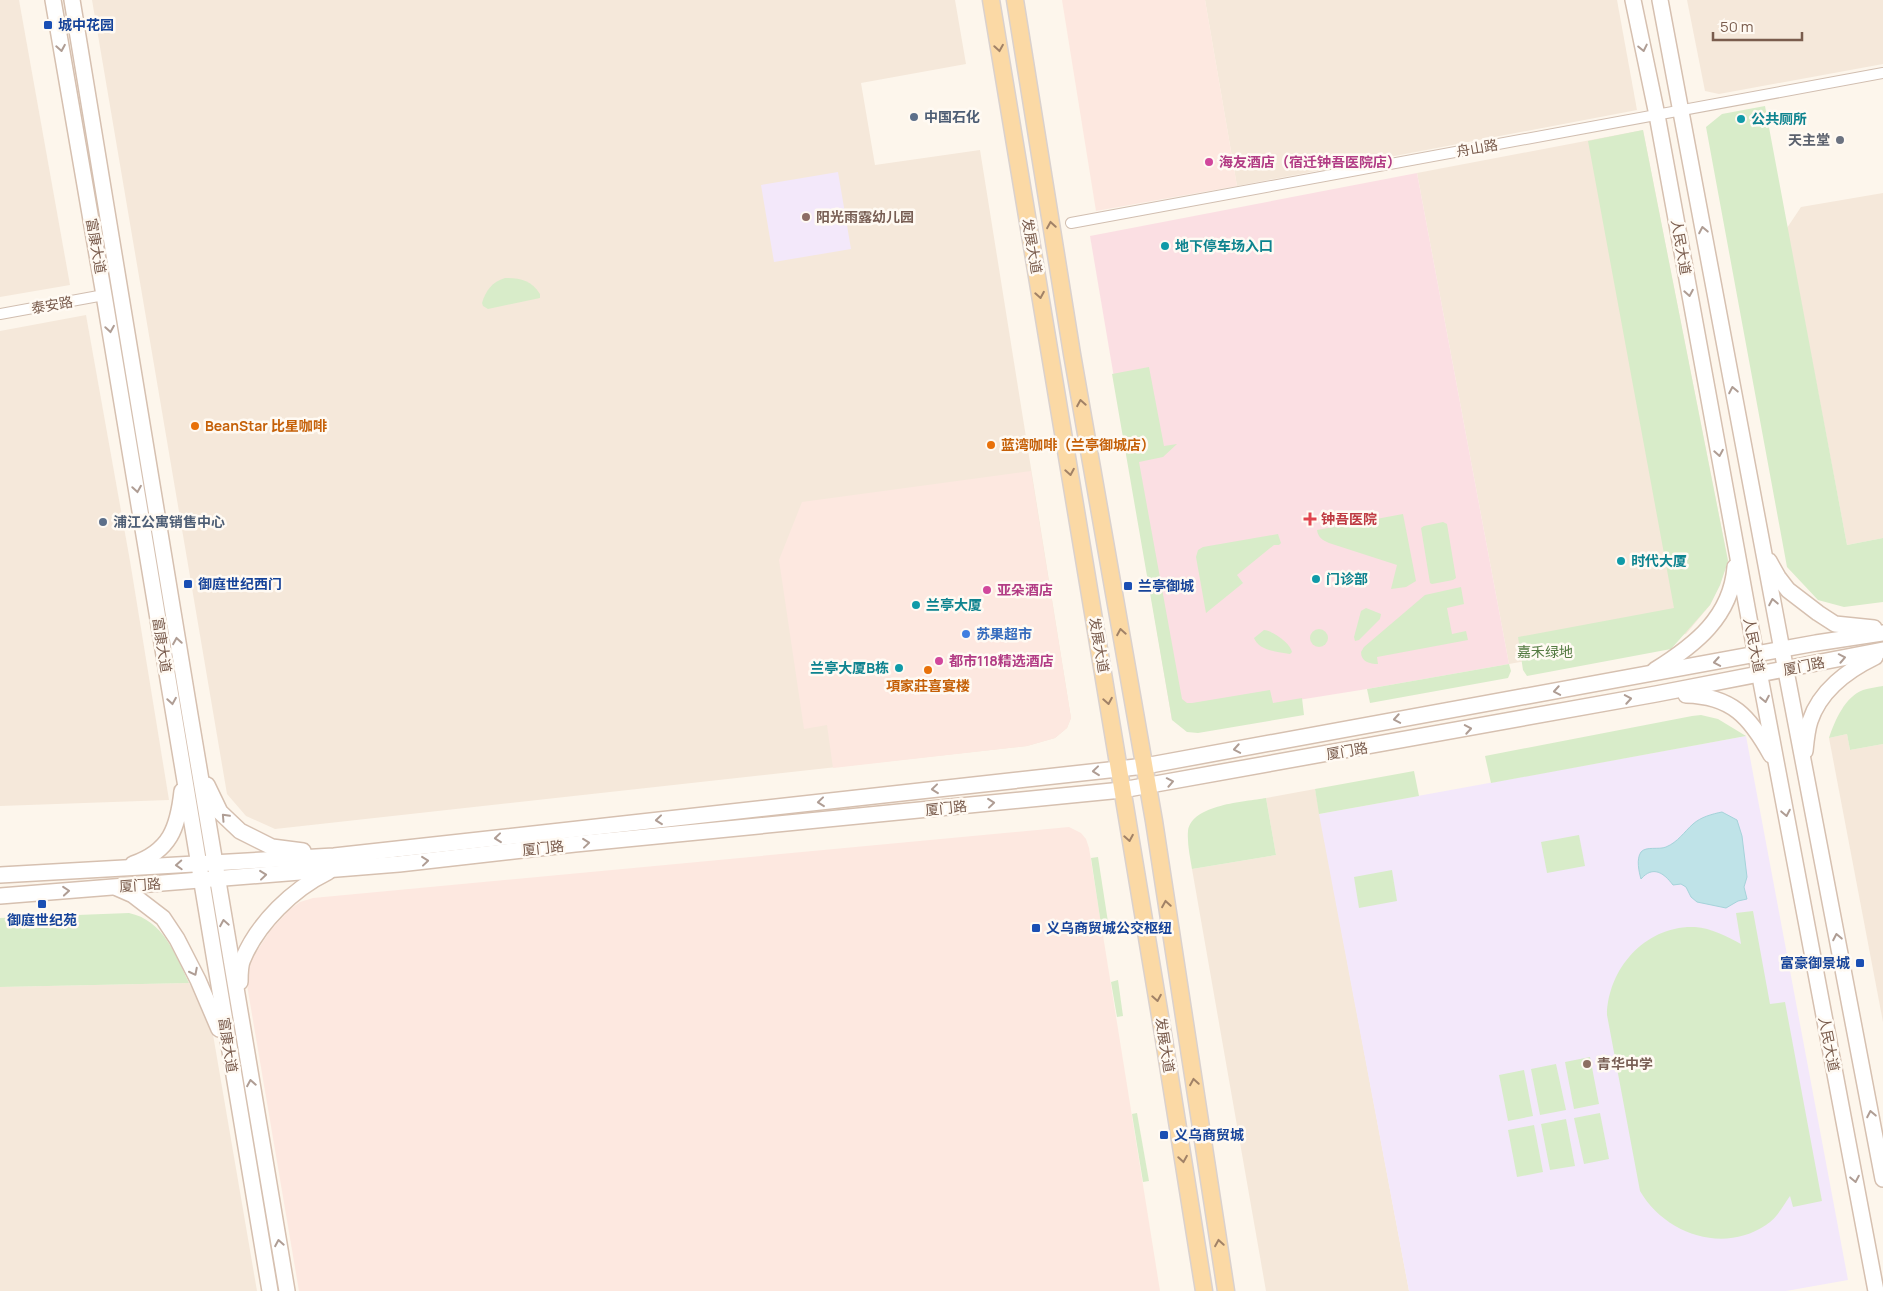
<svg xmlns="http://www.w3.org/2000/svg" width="1883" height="1291" viewBox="0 0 1883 1291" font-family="Manrope,'Noto Sans SC',sans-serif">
	<rect width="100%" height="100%" fill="#fdf6ec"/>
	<g fill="#f5e8da">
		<path d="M0 0H19L70 285 0 297Z"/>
		<path d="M92 0H955L966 64 861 83 875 165 980 150 1071 718 1067 728 1055 738 1027 746 275 829 246 816 227 794Z"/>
		<path d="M1205 0H1617L1637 110 1237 186Z"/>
		<path d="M1687 0H1883V64L1719 94 1705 91Z"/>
		<path d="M1643 130 1728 561 1720 585 1710 605 1686 634 1509 664 1417 173Z"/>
		<path d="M1883 193V538L1847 545 1787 228 1801 207Z"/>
		<path d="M86 315 130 561 169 800 0 806V331Z"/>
		<path d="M1847 734 1850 750 1883 744V1022L1829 738Z"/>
		<path d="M1315 789 1409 1291H1266L1192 869 1276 855 1266 798Z"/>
		<path d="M189 983 210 1017 257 1291H0V987Z"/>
	</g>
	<g fill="#fde8e0">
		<path d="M1062 0H1205L1237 186 1096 211Z"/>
		<path d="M1031 471 1071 718 1067 728 1055 738 1027 746 833 768 827 725 804 729 779 560 802 502Z"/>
		<path d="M1069 827 1081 833 1086 839 1089 848 1160 1291H299L247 985 248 968 253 957 270 931 289 910 300 902 313 898Z"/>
	</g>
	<g fill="#f3e8fa">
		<path d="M838 172 851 249 774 262 761 185Z"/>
		<path d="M1746 736 1848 1280 1786 1291H1409L1319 814Z"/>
	</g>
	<path fill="#fbdfe3" d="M1417 173 1509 664 1367 689 1172 720 1090 236Z"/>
	<g fill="#d8ecc9">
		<path d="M1765 106 1847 545 1883 538V602L1844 607 1818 600 1787 567 1706 127 1722 114Z"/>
		<path d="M1643 130 1728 561 1720 585 1710 605 1671 649 1527 676 1523 670 1518 637 1674 608 1588 141Z"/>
		<path d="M505 278C520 278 531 280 540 294V298L488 309 483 306 482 303C486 290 492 282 505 278Z"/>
		<path d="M1149 367 1164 446 1177 444 1163 457 1139 462 1182 699 1187 703H1192L1270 690 1273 703 1302 698 1304 715 1198 733 1187 732 1172 720 1112 374Z"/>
		<path d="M1403 514 1416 581 1406 587 1391 589 1397 565 1329 543C1322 540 1318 537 1317 530Z"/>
		<path d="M1443 522 1447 524 1456 578 1453 580 1432 584 1430 583 1421 528 1424 526Z"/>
		<path d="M1278 534 1281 543 1279 545H1274L1237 575 1243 583 1206 613 1196 557 1198 550 1203 547Z"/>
		<path d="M1461 587 1464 604 1447 608 1452 634 1466 631 1468 640 1377 657 1378 664C1370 664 1361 662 1361 652L1364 647 1425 595Z"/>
		<path d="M1366 608 1381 614 1380 619 1359 640 1355 641 1354 637 1361 611Z"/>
		<circle cx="1319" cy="638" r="9"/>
		<path d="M1264 630C1274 631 1291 644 1292 652L1290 654C1278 652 1259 651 1254 638Z"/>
		<path d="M1509 664 1511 671 1508 678 1370 703 1367 689Z"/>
		<path d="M1883 686V744L1850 750 1847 734 1829 738C1835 720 1845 697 1863 690 1869 688 1877 687 1883 686Z"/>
		<path d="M1701 715 1718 719 1746 736 1491 783 1485 756 1692 716Z"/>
		<path d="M1414 771 1419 796 1319 814 1315 789Z"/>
		<path d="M1266 798 1276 855 1192 869C1190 857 1187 843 1188 831 1192 804 1245 802 1266 798Z"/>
		<path d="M1579 835 1585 866 1547 873 1541 842Z"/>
		<path d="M1098 857 1108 922 1101 924 1091 858Z"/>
		<path d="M1392 870 1397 901 1359 908 1354 877Z"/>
		<path d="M1753 911 1770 1004 1785 1002 1822 1201 1793 1207 1790 1196C1783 1206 1777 1218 1766 1225 1723 1254 1665 1234 1640 1191L1607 1015C1608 968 1646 925 1695 927 1711 928 1728 937 1741 944L1736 913Z"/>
		<path d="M129 913C163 920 176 955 189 983L0 987V918Z"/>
		<path d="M1118 980 1123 1016 1117 1017 1111 982Z"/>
		<path d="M1590 1057 1599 1104 1574 1109 1565 1062Z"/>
		<path d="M1556 1064 1566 1110 1540 1115 1531 1069Z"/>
		<path d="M1524 1070 1533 1116 1508 1121 1499 1075Z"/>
		<path d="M1137 1113 1149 1181 1143 1182 1132 1114Z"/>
		<path d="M1600 1113 1609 1159 1584 1164 1574 1118Z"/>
		<path d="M1566 1119 1575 1166 1550 1170 1541 1124Z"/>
		<path d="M1534 1125 1543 1172 1517 1177 1508 1130Z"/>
	</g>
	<path fill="#bfe3e8" stroke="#a5d3da" d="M1722 812 1737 820 1742 836 1747 877 1744 887 1747 899 1738 901 1726 908 1697 902 1691 897 1686 887 1681 884 1673 885C1664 873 1653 865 1641 879 1639 872 1636 859 1641 852 1646 846 1659 850 1666 847 1678 842 1684 832 1693 824 1701 817 1712 814 1722 812Z"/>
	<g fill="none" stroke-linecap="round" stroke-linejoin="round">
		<defs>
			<g id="street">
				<path d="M1071 223 1883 73"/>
				<path d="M0 314 104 295"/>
			</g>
			<g id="secondary">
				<path d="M53 0 104 295 270 1291"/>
				<path d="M72 0 190 715 287 1291"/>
				<path d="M1633 0 1657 115 1751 629 1876 1291"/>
				<path d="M1660 0 1782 650 1883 1179"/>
				<path d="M1769 561 1778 577 1788 590 1818 613 1835 624 1874 628"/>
				<path d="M1655 670C1695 645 1731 617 1735 567"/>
				<path d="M1686 695C1732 696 1750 717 1771 755"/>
				<path d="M1805 751C1806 741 1807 730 1810 721 1820 691 1848 670 1875 657"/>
				<path d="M207 785 220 812 240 831 272 847 303 851"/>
				<path d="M133 864C170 851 178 828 182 791"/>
				<path d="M0 875 334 856 1145 766 1816 643 1883 633"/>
				<path d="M117 888 133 895 163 918 177 939 198 980 219 1029"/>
				<path d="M0 896 399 864 575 844 1122 790 1656 694 1883 650"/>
				<path d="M240 982C240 975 240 965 243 959 258 923 293 889 328 872"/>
			</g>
			<g id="primary">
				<path d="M991 0 1164 1040 1204 1291"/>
				<path d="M1015 0 1072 354 1154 821 1226 1291"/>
			</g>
		</defs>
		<use href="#street" stroke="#d1beb0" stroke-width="12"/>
		<use href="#secondary" stroke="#d6c0b0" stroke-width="18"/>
		<use href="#primary" stroke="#dad1cd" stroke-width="19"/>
		<use href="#street" stroke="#fff" stroke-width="10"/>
		<use href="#secondary" stroke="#fff" stroke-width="15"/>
		<use href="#primary" stroke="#fbd9a5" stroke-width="16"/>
	</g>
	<defs><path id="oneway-chevron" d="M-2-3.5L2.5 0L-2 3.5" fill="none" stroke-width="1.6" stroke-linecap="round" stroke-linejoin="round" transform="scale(1.25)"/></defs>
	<g stroke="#af9d94">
		<use href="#oneway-chevron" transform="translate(61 48) rotate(80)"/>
		<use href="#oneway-chevron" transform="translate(1643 48) rotate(78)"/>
		<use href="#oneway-chevron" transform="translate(1703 230) rotate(-101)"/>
		<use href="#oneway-chevron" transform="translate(1689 293) rotate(80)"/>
		<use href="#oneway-chevron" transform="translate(110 329) rotate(81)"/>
		<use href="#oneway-chevron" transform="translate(1733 390) rotate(-101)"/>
		<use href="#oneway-chevron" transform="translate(1719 453) rotate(80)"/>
		<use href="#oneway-chevron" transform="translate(137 489) rotate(81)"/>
		<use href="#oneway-chevron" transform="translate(1773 602) rotate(-101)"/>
		<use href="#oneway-chevron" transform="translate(177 641) rotate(-99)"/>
		<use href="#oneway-chevron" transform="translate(1842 658) rotate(-11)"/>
		<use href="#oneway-chevron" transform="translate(1717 662) rotate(170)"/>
		<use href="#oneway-chevron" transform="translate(1557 691) rotate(170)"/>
		<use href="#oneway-chevron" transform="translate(1628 699) rotate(-10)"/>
		<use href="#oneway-chevron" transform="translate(1765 699) rotate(79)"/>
		<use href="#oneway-chevron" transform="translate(172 701) rotate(81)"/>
		<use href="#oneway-chevron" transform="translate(1397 719) rotate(170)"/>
		<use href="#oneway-chevron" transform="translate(1468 729) rotate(-10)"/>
		<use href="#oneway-chevron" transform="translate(1237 749) rotate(170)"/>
		<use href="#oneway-chevron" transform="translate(1096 771) rotate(174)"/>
		<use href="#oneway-chevron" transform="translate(1170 782) rotate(-11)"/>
		<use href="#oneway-chevron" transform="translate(935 789) rotate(174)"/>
		<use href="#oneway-chevron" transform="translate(821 802) rotate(174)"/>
		<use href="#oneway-chevron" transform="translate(991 803) rotate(-6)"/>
		<use href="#oneway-chevron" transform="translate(1786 813) rotate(79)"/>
		<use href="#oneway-chevron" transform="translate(225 817) rotate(-133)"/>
		<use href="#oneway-chevron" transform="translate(659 820) rotate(174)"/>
		<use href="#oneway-chevron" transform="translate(498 838) rotate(174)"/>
		<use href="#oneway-chevron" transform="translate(586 843) rotate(-6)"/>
		<use href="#oneway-chevron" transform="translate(425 861) rotate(-6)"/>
		<use href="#oneway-chevron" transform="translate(179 865) rotate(177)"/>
		<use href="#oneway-chevron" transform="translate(263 875) rotate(-6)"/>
		<use href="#oneway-chevron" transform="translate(66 891) rotate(-5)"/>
		<use href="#oneway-chevron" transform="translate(224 923) rotate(-100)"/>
		<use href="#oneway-chevron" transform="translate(1837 937) rotate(-101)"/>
		<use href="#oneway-chevron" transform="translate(194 972) rotate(63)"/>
		<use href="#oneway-chevron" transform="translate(251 1083) rotate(-100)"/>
		<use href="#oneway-chevron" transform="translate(1871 1114) rotate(-101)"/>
		<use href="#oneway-chevron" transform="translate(1855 1179) rotate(79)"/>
		<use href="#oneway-chevron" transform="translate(279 1243) rotate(-100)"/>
	</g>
	<g stroke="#a18267">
		<use href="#oneway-chevron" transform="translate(999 48) rotate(81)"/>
		<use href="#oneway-chevron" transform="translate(1051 225) rotate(-99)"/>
		<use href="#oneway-chevron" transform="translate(1040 295) rotate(80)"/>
		<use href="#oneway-chevron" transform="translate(1081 403) rotate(-100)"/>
		<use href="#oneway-chevron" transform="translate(1070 472) rotate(80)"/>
		<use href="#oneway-chevron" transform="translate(1121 632) rotate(-100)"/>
		<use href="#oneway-chevron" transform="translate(1108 701) rotate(80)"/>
		<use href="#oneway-chevron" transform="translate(1129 838) rotate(80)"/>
		<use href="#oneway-chevron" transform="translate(1166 904) rotate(-99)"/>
		<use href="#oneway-chevron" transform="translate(1157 998) rotate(80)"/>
		<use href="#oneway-chevron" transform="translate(1194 1082) rotate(-99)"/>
		<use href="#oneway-chevron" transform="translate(1183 1159) rotate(81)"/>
		<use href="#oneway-chevron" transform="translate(1219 1243) rotate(-99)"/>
	</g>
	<g fill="#1a4fb4" stroke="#fffaf3" stroke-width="2">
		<rect x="43" y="20" width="10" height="10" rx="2.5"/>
		<rect x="183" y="579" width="10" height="10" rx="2.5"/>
		<rect x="1123" y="581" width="10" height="10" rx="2.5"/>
		<rect x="37" y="899" width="10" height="10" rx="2.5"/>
		<rect x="1031" y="923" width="10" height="10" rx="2.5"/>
		<rect x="1855" y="958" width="10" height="10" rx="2.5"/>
		<rect x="1159" y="1130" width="10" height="10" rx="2.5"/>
	</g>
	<g fill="#5c6f8a" stroke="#fffaf3" stroke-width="2">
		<circle cx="914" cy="117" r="5"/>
		<circle cx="103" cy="522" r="5"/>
	</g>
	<g fill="#0f9aa8" stroke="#fffaf3" stroke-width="2">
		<circle cx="1741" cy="119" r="5"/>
		<circle cx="1165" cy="246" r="5"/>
		<circle cx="1621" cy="561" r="5"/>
		<circle cx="1316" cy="579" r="5"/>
		<circle cx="916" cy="605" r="5"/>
		<circle cx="899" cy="668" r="5"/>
	</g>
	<circle fill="#6b7280" stroke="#fffaf3" stroke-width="2" cx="1840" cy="140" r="5"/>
	<g fill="#d1479c" stroke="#fffaf3" stroke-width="2">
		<circle cx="1209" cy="162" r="5"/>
		<circle cx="987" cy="590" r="5"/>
		<circle cx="939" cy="661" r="5"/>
	</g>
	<g fill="#8d6e63" stroke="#fffaf3" stroke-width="2">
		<circle cx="806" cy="217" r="5"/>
		<circle cx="1587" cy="1064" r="5"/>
	</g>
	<g fill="#e8710a" stroke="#fffaf3" stroke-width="2">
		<circle cx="195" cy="426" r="5"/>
		<circle cx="991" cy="445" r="5"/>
		<circle cx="928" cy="670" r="5"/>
	</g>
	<path fill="#e0444e" stroke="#fffaf3" stroke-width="2" d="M1307.5 511.5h5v5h5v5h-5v5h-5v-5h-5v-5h5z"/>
	<circle fill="#3f7fe0" stroke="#fffaf3" stroke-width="2" cx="966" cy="634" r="5"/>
	<g text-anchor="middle" stroke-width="5" stroke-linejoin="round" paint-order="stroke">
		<g font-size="14" font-weight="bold" fill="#164399" stroke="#fffaf3" text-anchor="start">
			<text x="58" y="30">城中花园</text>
			<text x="198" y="589">御庭世纪西门</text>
			<text x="1138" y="591">兰亭御城</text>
			<text x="42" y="925" text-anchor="middle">御庭世纪苑</text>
			<text x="1046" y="933">义乌商贸城公交枢纽</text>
			<text x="1850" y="968" text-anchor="end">富豪御景城</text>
			<text x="1174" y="1140">义乌商贸城</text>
		</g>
		<g font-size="14" font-weight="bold" fill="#4e5e75" stroke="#fffaf3" text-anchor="start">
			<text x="924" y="122">中国石化</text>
			<text x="113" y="527">浦江公寓销售中心</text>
		</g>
		<g font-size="14" font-weight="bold" fill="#0d838f" stroke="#fffaf3" text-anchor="start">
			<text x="1751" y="124">公共厕所</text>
			<text x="1175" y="251">地下停车场入口</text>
			<text x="1631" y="566">时代大厦</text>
			<text x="1326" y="584">门诊部</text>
			<text x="926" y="610">兰亭大厦</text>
			<text x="889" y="673" text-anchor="end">兰亭大厦B栋</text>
		</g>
		<g font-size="14" font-weight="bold" fill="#5b616d" stroke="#fffaf3" text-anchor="end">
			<text x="1830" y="145">天主堂</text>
		</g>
		<g font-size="14" fill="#7a5c4d" stroke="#fffaf3">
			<text transform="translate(1477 148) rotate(-10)" y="5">舟山路</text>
			<text transform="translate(96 246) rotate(80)" y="5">富康大道</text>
			<text transform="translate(1032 246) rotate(80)" y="5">发展大道</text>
			<text transform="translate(1681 247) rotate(80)" y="5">人民大道</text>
			<text transform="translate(52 305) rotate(-10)" y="5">泰安路</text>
			<text transform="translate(162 645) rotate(81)" y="5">富康大道</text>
			<text transform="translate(1099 645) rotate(80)" y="5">发展大道</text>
			<text transform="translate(1754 645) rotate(79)" y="5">人民大道</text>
			<text transform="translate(1804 666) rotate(-11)" y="5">厦门路</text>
			<text transform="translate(1347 751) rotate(-10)" y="5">厦门路</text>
			<text transform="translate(946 808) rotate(-6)" y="5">厦门路</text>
			<text transform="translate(543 848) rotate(-6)" y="5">厦门路</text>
			<text transform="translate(140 885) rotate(-4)" y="5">厦门路</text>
			<text transform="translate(1829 1044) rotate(79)" y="5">人民大道</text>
			<text transform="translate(228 1045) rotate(81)" y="5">富康大道</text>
			<text transform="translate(1165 1045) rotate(81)" y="5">发展大道</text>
		</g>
		<g font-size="14" font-weight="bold" fill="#b23c85" stroke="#fffaf3" text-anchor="start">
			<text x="1219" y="167">海友酒店（宿迁钟吾医院店）</text>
			<text x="997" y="595">亚朵酒店</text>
			<text x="949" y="666">都市118精选酒店</text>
		</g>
		<g font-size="14" font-weight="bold" fill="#785e54" stroke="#fffaf3" text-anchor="start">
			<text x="816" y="222">阳光雨露幼儿园</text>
			<text x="1597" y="1069">青华中学</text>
		</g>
		<g font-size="14" font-weight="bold" fill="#c56008" stroke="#fffaf3" text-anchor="start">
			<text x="205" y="431">BeanStar 比星咖啡</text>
			<text x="1001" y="450">蓝湾咖啡（兰亭御城店）</text>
			<text x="928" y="691" text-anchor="middle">項家莊喜宴楼</text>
		</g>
		<g font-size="14" font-weight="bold" fill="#be3a42" stroke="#fffaf3" text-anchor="start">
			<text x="1321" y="524">钟吾医院</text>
		</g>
		<g font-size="14" font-weight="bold" fill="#366cbe" stroke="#fffaf3" text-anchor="start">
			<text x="976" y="639">苏果超市</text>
		</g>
		<g font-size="14" fill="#537a41" stroke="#fffaf3">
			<text x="1545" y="657">嘉禾绿地</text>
		</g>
	</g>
	<path d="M1713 32v8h89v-8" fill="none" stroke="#7a5c4d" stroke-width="2.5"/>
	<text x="1720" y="32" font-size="15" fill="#7a5c4d" stroke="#fffaf3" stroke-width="4" paint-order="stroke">50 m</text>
</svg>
